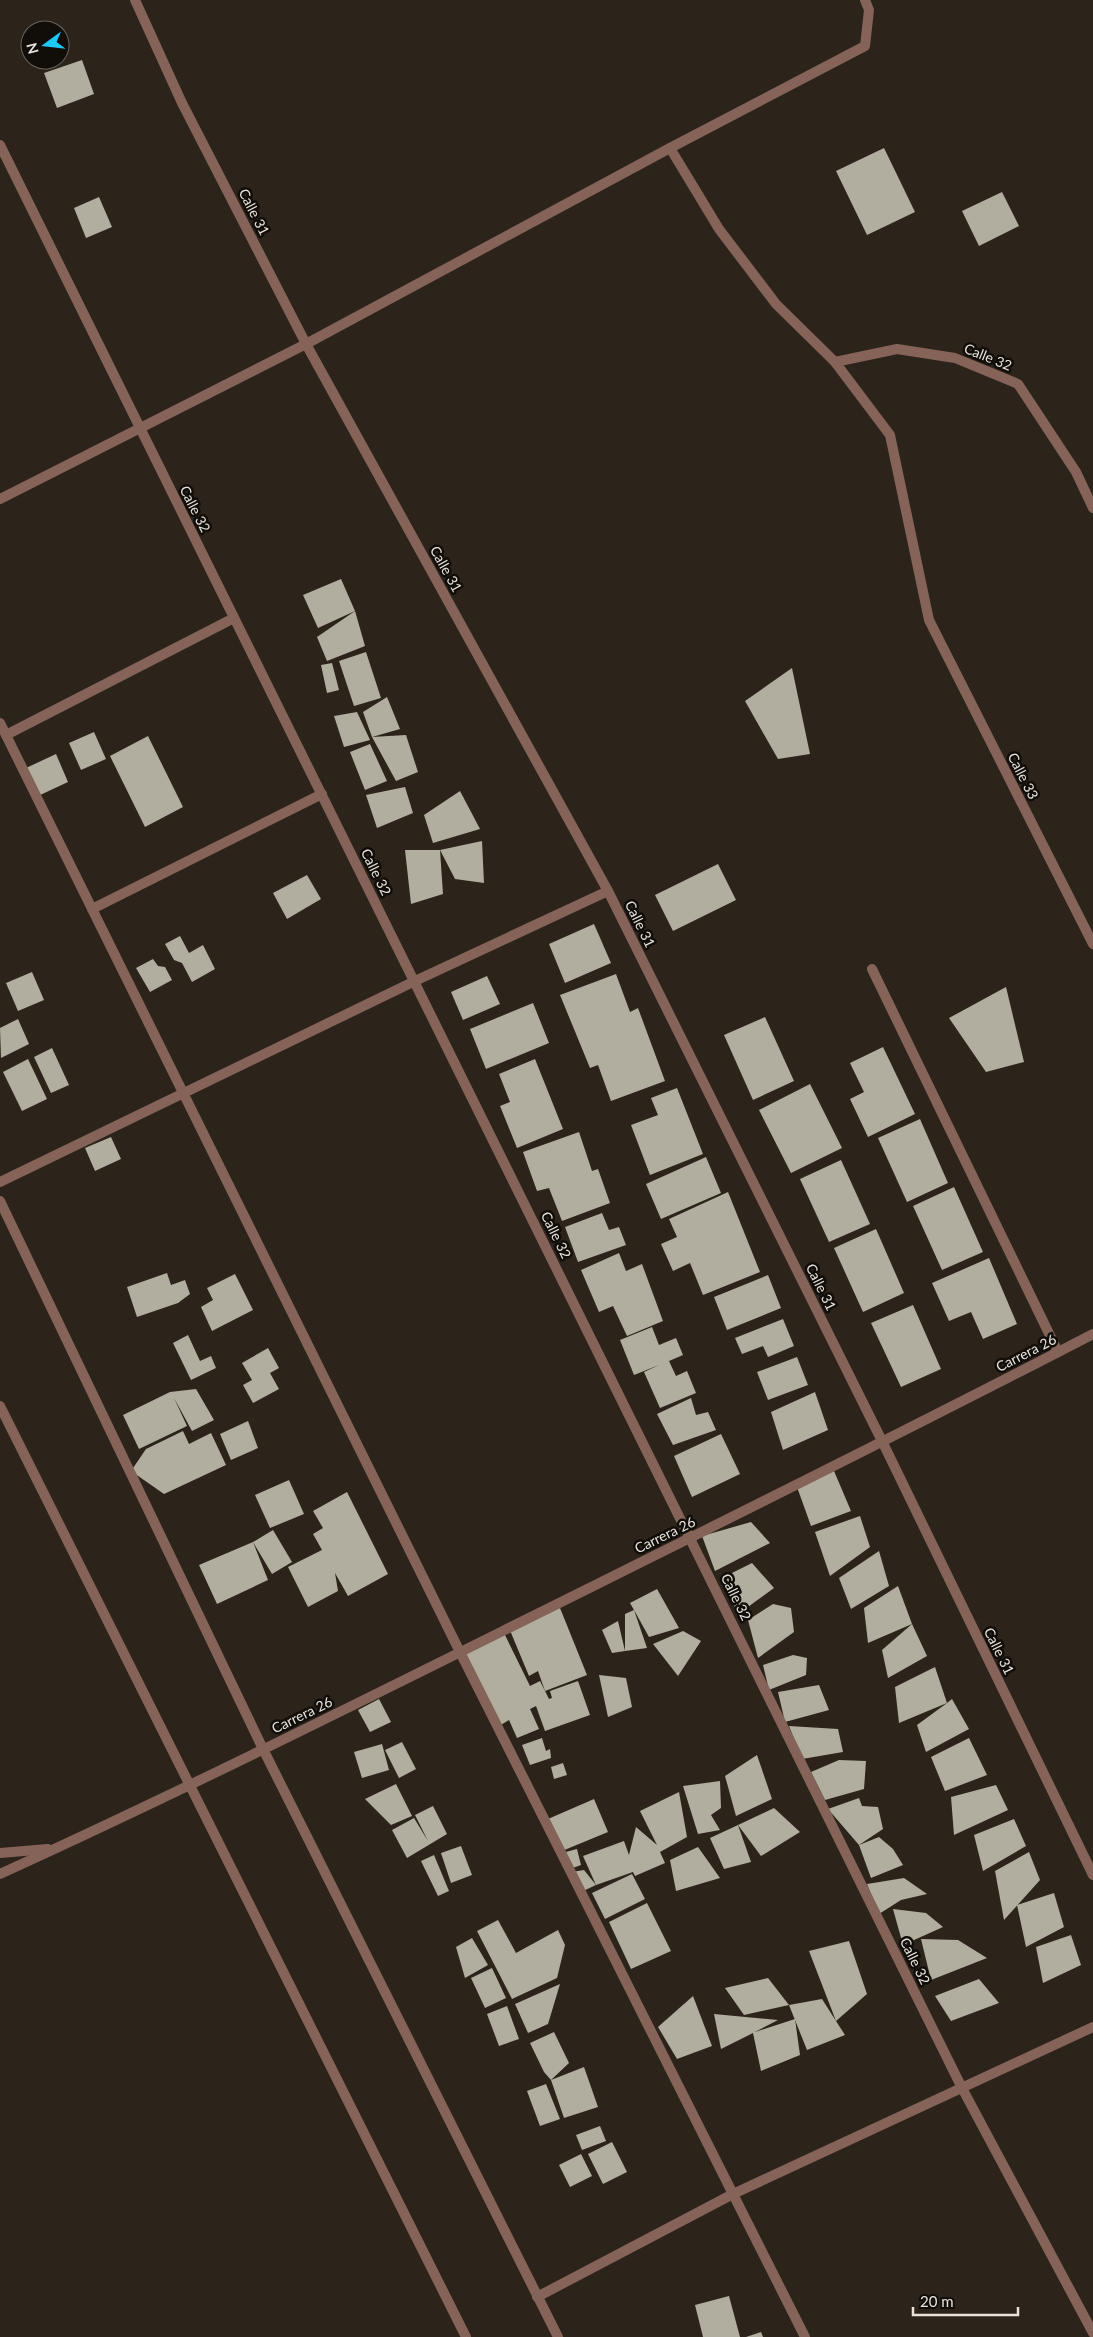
<svg xmlns="http://www.w3.org/2000/svg" width="1093" height="2337" viewBox="0 0 1093 2337" font-family="Lato,sans-serif">
	<rect width="100%" height="100%" fill="#2c231a"/>
	<g fill="#b1ae9f">
		<path d="M82 60 94 94 57 108 44 73Z"/>
		<path d="M884 148 915 212 867 235 836 171Z"/>
		<path d="M1002 192 1019 226 979 246 962 211Z"/>
		<path d="M99 197 112 227 86 238 74 208Z"/>
		<path d="M341 579 355 611 318 628 303 595Z"/>
		<path d="M355 611 365 646 327 661 317 637Z"/>
		<path d="M366 652 381 698 354 706 339 661Z"/>
		<path d="M332 663 339 690 327 693 321 665Z"/>
		<path d="M792 668 810 754 778 759 745 701Z"/>
		<path d="M387 697 400 729 372 737 406 735 418 772 396 781 372 737 363 712Z"/>
		<path d="M357 712 370 740 344 747 334 716Z"/>
		<path d="M94 732 106 759 81 770 69 743Z"/>
		<path d="M148 736 183 807 145 827 110 756Z"/>
		<path d="M370 744 387 781 365 790 350 752Z"/>
		<path d="M56 754 68 782 38 796 26 768Z"/>
		<path d="M405 787 413 813 377 828 366 795Z"/>
		<path d="M460 791 480 829 433 843 424 815Z"/>
		<path d="M482 841 484 883 455 879 440 850 443 894 411 904 405 850H440Z"/>
		<path d="M718 864 736 900 673 931 655 895Z"/>
		<path d="M307 875 321 899 287 919 273 893Z"/>
		<path d="M594 924 611 963 565 983 549 944Z"/>
		<path d="M180 936 189 953 203 945 215 969 192 982 182 963 174 960 165 944Z"/>
		<path d="M153 959 158 966 165 967 172 980 150 992 136 968Z"/>
		<path d="M32 972 44 1000 18 1011 6 983Z"/>
		<path d="M616 974 630 1012 638 1008 665 1081 611 1101 598 1065 590 1068 560 995Z"/>
		<path d="M487 976 500 1004 463 1020 451 992Z"/>
		<path d="M1006 987 1024 1062 986 1072 949 1018Z"/>
		<path d="M533 1003 549 1043 486 1069 470 1029Z"/>
		<path d="M765 1017 794 1081 753 1100 724 1035Z"/>
		<path d="M18 1019 29 1044 1 1058 0 1028Z"/>
		<path d="M883 1047 915 1114 868 1137 850 1099 864 1092 850 1063Z"/>
		<path d="M52 1048 69 1085 51 1093 34 1057Z"/>
		<path d="M28 1059 47 1099 22 1111 3 1072Z"/>
		<path d="M535 1059 563 1129 517 1148 500 1106 510 1102 499 1074Z"/>
		<path d="M810 1084 842 1148 791 1173 759 1110Z"/>
		<path d="M677 1088 703 1154 650 1175 631 1125 658 1115 651 1098Z"/>
		<path d="M920 1119 948 1183 907 1202 878 1138Z"/>
		<path d="M579 1132 592 1171 598 1169 610 1203 562 1221 549 1188 537 1191 523 1152Z"/>
		<path d="M111 1137 121 1159 95 1171 85 1148Z"/>
		<path d="M706 1157 721 1193 661 1219 646 1184Z"/>
		<path d="M841 1160 870 1224 829 1242 800 1179Z"/>
		<path d="M954 1187 983 1252 942 1270 913 1206Z"/>
		<path d="M728 1192 760 1272 703 1295 690 1263 673 1271 661 1244 677 1237 669 1219Z"/>
		<path d="M602 1213 609 1230 619 1227 626 1245 578 1262 565 1227Z"/>
		<path d="M876 1229 904 1293 863 1312 834 1248Z"/>
		<path d="M619 1253 626 1271 642 1264 663 1321 627 1336 613 1306 599 1312 581 1270Z"/>
		<path d="M989 1258 1017 1324 983 1339 971 1312 949 1321 932 1283Z"/>
		<path d="M167 1273 171 1285 185 1280 190 1294 178 1303 137 1317 127 1287Z"/>
		<path d="M235 1274 253 1310 212 1331 201 1307 213 1300 207 1288Z"/>
		<path d="M768 1275 781 1308 727 1330 714 1297Z"/>
		<path d="M913 1305 941 1369 901 1387 871 1323Z"/>
		<path d="M783 1319 794 1346 768 1357 763 1346 742 1354 735 1338Z"/>
		<path d="M652 1327 659 1345 676 1338 683 1355 669 1361 676 1376 687 1371 696 1393 660 1408 644 1372 659 1365 634 1375 620 1340Z"/>
		<path d="M188 1335 200 1361 211 1356 216 1368 191 1380 173 1343Z"/>
		<path d="M268 1348 279 1368 270 1373 279 1389 253 1403 243 1385 252 1380 242 1363Z"/>
		<path d="M797 1357 808 1385 768 1400 757 1372Z"/>
		<path d="M196 1389 214 1420 192 1431 174 1398 187 1426 139 1449 123 1415 170 1392Z"/>
		<path d="M815 1392 828 1430 783 1450 771 1412Z"/>
		<path d="M691 1398 696 1415 708 1412 716 1430 673 1445 657 1414Z"/>
		<path d="M248 1421 258 1448 231 1460 220 1434Z"/>
		<path d="M183 1431 189 1444 211 1433 226 1465 164 1494 131 1471 146 1449Z"/>
		<path d="M721 1434 740 1474 692 1497 674 1456Z"/>
		<path d="M834 1471 851 1511 811 1526 797 1487Z"/>
		<path d="M289 1480 304 1514 270 1528 255 1495Z"/>
		<path d="M347 1492 388 1574 348 1596 335 1573 338 1591 308 1607 288 1567 322 1550 313 1534 323 1528 313 1511Z"/>
		<path d="M860 1516 870 1547 830 1576 815 1532Z"/>
		<path d="M751 1522 770 1543 715 1571 702 1536Z"/>
		<path d="M273 1530 292 1562 272 1574 253 1542 268 1580 217 1604 199 1565 253 1542Z"/>
		<path d="M879 1551 889 1586 851 1609 839 1578Z"/>
		<path d="M752 1563 774 1588 737 1615 726 1576Z"/>
		<path d="M898 1586 912 1624 868 1643 864 1608Z"/>
		<path d="M657 1589 679 1628 649 1637 634 1610 647 1648 625 1651V1614L634 1610 630 1603Z"/>
		<path d="M773 1604 791 1608 794 1632 758 1658 748 1620Z"/>
		<path d="M560 1608 587 1675 545 1691 538 1671 529 1676 509 1628Z"/>
		<path d="M618 1621 625 1651 612 1653 602 1630Z"/>
		<path d="M912 1624 927 1656 888 1678 882 1650Z"/>
		<path d="M683 1631 701 1641 678 1676 653 1644Z"/>
		<path d="M504 1633 530 1686 540 1681 549 1699 552 1698 550 1691 578 1681 590 1715 545 1731 536 1706 530 1709 539 1729 517 1738 509 1720 499 1726 463 1655Z"/>
		<path d="M793 1655 807 1658 806 1675 769 1690 763 1665Z"/>
		<path d="M935 1667 947 1703 952 1699 969 1729 926 1752 917 1725 947 1703 899 1723 895 1687Z"/>
		<path d="M599 1675 626 1678 632 1707 608 1717Z"/>
		<path d="M819 1685 829 1710 785 1722 778 1692Z"/>
		<path d="M379 1699 391 1722 370 1732 358 1710Z"/>
		<path d="M789 1726 838 1729 843 1752 802 1759Z"/>
		<path d="M542 1738 546 1751 550 1749 551 1758 530 1765 522 1745Z"/>
		<path d="M969 1738 987 1775 945 1791 931 1757Z"/>
		<path d="M402 1742 416 1769 399 1778 385 1750Z"/>
		<path d="M382 1744 389 1770 362 1778 354 1752Z"/>
		<path d="M757 1755 772 1799 736 1816 725 1776Z"/>
		<path d="M839 1760 866 1761 864 1789 825 1800 811 1772Z"/>
		<path d="M563 1763 567 1775 554 1779 551 1767Z"/>
		<path d="M720 1781 721 1808 711 1815 720 1830 698 1834 683 1786Z"/>
		<path d="M396 1784 412 1816 391 1825 365 1799Z"/>
		<path d="M996 1785 1008 1810 954 1835 951 1797Z"/>
		<path d="M679 1792 687 1837 660 1852 665 1863 635 1876 633 1872 596 1885 583 1856 624 1841 629 1855 636 1827 657 1845 640 1811Z"/>
		<path d="M859 1798 862 1806 878 1807 883 1829 859 1845 828 1809Z"/>
		<path d="M594 1799 608 1832 562 1851 548 1819Z"/>
		<path d="M433 1806 447 1834 407 1858 392 1830 414 1818 428 1841 415 1815Z"/>
		<path d="M774 1808 800 1832 761 1856 738 1825Z"/>
		<path d="M1014 1819 1026 1846 983 1871 974 1835Z"/>
		<path d="M738 1825 751 1862 724 1869 710 1838Z"/>
		<path d="M879 1837 893 1849 903 1865 871 1878 859 1845Z"/>
		<path d="M461 1846 472 1875 451 1883 441 1853Z"/>
		<path d="M698 1847 720 1878 676 1891 670 1860Z"/>
		<path d="M577 1849 581 1865 570 1869 562 1853Z"/>
		<path d="M1029 1852 1040 1880 1004 1920 995 1871Z"/>
		<path d="M434 1855 449 1891 438 1896 421 1861Z"/>
		<path d="M584 1870 596 1885 581 1892 572 1872Z"/>
		<path d="M632 1874 645 1899 605 1919 592 1893Z"/>
		<path d="M904 1878 927 1894 901 1900 879 1914 867 1884Z"/>
		<path d="M1054 1893 1064 1927 1026 1947 1017 1905Z"/>
		<path d="M647 1903 671 1951 631 1969 609 1922Z"/>
		<path d="M893 1909 926 1913 943 1927 903 1945Z"/>
		<path d="M498 1920 516 1953 558 1930 565 1945 557 1978 512 1999 477 1931Z"/>
		<path d="M1071 1935 1081 1965 1043 1983 1036 1947Z"/>
		<path d="M472 1938 488 1965 465 1978 456 1947Z"/>
		<path d="M921 1939 958 1940 987 1958 931 1980Z"/>
		<path d="M849 1941 867 1994 836 2021 845 2035 807 2050 789 2005 822 1999 836 2021 809 1951Z"/>
		<path d="M492 1968 506 1998 485 2008 471 1978Z"/>
		<path d="M768 1978 789 2005 744 2015 725 1988Z"/>
		<path d="M979 1979 999 2003 951 2021 935 1996Z"/>
		<path d="M560 1984 548 2024 528 2033 515 2004Z"/>
		<path d="M693 1996 712 2046 677 2059 658 2027Z"/>
		<path d="M507 2006 519 2039 499 2046 487 2014Z"/>
		<path d="M714 2014 778 2020 755 2032 795 2019 800 2055 761 2071 753 2033 721 2049Z"/>
		<path d="M554 2032 569 2063 551 2080 584 2067 598 2107 564 2118 551 2080 544 2072 530 2043Z"/>
		<path d="M546 2084 560 2119 540 2126 527 2091Z"/>
		<path d="M600 2126 606 2141 582 2150 576 2135Z"/>
		<path d="M612 2142 627 2172 603 2184 588 2154Z"/>
		<path d="M581 2154 592 2176 570 2187 559 2165Z"/>
		<path d="M729 2296 740 2337H703L695 2305Z"/>
		<path d="M761 2332 763 2337H746Z"/>
	</g>
	<g fill="none" stroke-linecap="round" stroke-linejoin="round">
		<g stroke="#856359" stroke-width="10">
			<path d="M135 0 182 103 306 344 608 891 883 1443 1093 1875"/>
			<path d="M0 145 962 2088 1093 2333"/>
			<path d="M670 148 719 229 776 304 835 362 890 435 929 620 1093 944"/>
			<path d="M835 362 897 349 955 358 1018 384 1076 472 1093 508"/>
			<path d="M0 499 306 344 670 148 865 46 869 10 865 0"/>
			<path d="M0 723 460 1652 805 2337"/>
			<path d="M6 735 234 618"/>
			<path d="M92 909 322 794"/>
			<path d="M872 969 1058 1352"/>
			<path d="M0 1182 415 981 608 891"/>
			<path d="M0 1201 263 1749 558 2337"/>
			<path d="M0 1406 466 2337"/>
			<path d="M0 1853 48 1849"/>
			<path d="M0 1874C180 1792 358 1703 535 1615 722 1522 908 1430 1093 1334"/>
			<path d="M537 2297 733 2194 1093 2027"/>
		</g>
	</g>
	<g text-anchor="middle" stroke-width="5" stroke-linejoin="round" paint-order="stroke">
		<g font-size="14" fill="#e9e3dd" stroke="#110d09">
			<text transform="translate(254 212) rotate(63)" y="5">Calle 31</text>
			<text transform="translate(988 357) rotate(22)" y="5">Calle 32</text>
			<text transform="translate(195 509) rotate(63)" y="5">Calle 32</text>
			<text transform="translate(446 569) rotate(61)" y="5">Calle 31</text>
			<text transform="translate(1023 776) rotate(63)" y="5">Calle 33</text>
			<text transform="translate(376 872) rotate(64)" y="5">Calle 32</text>
			<text transform="translate(640 924) rotate(64)" y="5">Calle 31</text>
			<text transform="translate(556 1235) rotate(64)" y="5">Calle 32</text>
			<text transform="translate(821 1287) rotate(64)" y="5">Calle 31</text>
			<text transform="translate(1026 1353) rotate(-27)" y="5">Carrera 26</text>
			<text transform="translate(665 1535) rotate(-26)" y="5">Carrera 26</text>
			<text transform="translate(736 1597) rotate(64)" y="5">Calle 32</text>
			<text transform="translate(999 1651) rotate(64)" y="5">Calle 31</text>
			<text transform="translate(302 1715) rotate(-26)" y="5">Carrera 26</text>
			<text transform="translate(915 1961) rotate(64)" y="5">Calle 32</text>
		</g>
	</g>
	<g transform="translate(45 45) rotate(255)"><circle r="24" fill="#110d09" stroke="#67635e"/>
	<path d="M0-4L9 19L0 12L-9 19Z" fill="#1dc9fc"/>
	<text y="-8" font-size="14" font-weight="bold" text-anchor="middle" fill="#e9e3dd">N</text>
	</g>
	<path d="M913 2307v8h105v-8" fill="none" stroke="#e9e3dd" stroke-width="2.5"/>
	<text x="920" y="2307" font-size="15" fill="#e9e3dd" stroke="#110d09" stroke-width="4" paint-order="stroke">20 m</text>
</svg>
